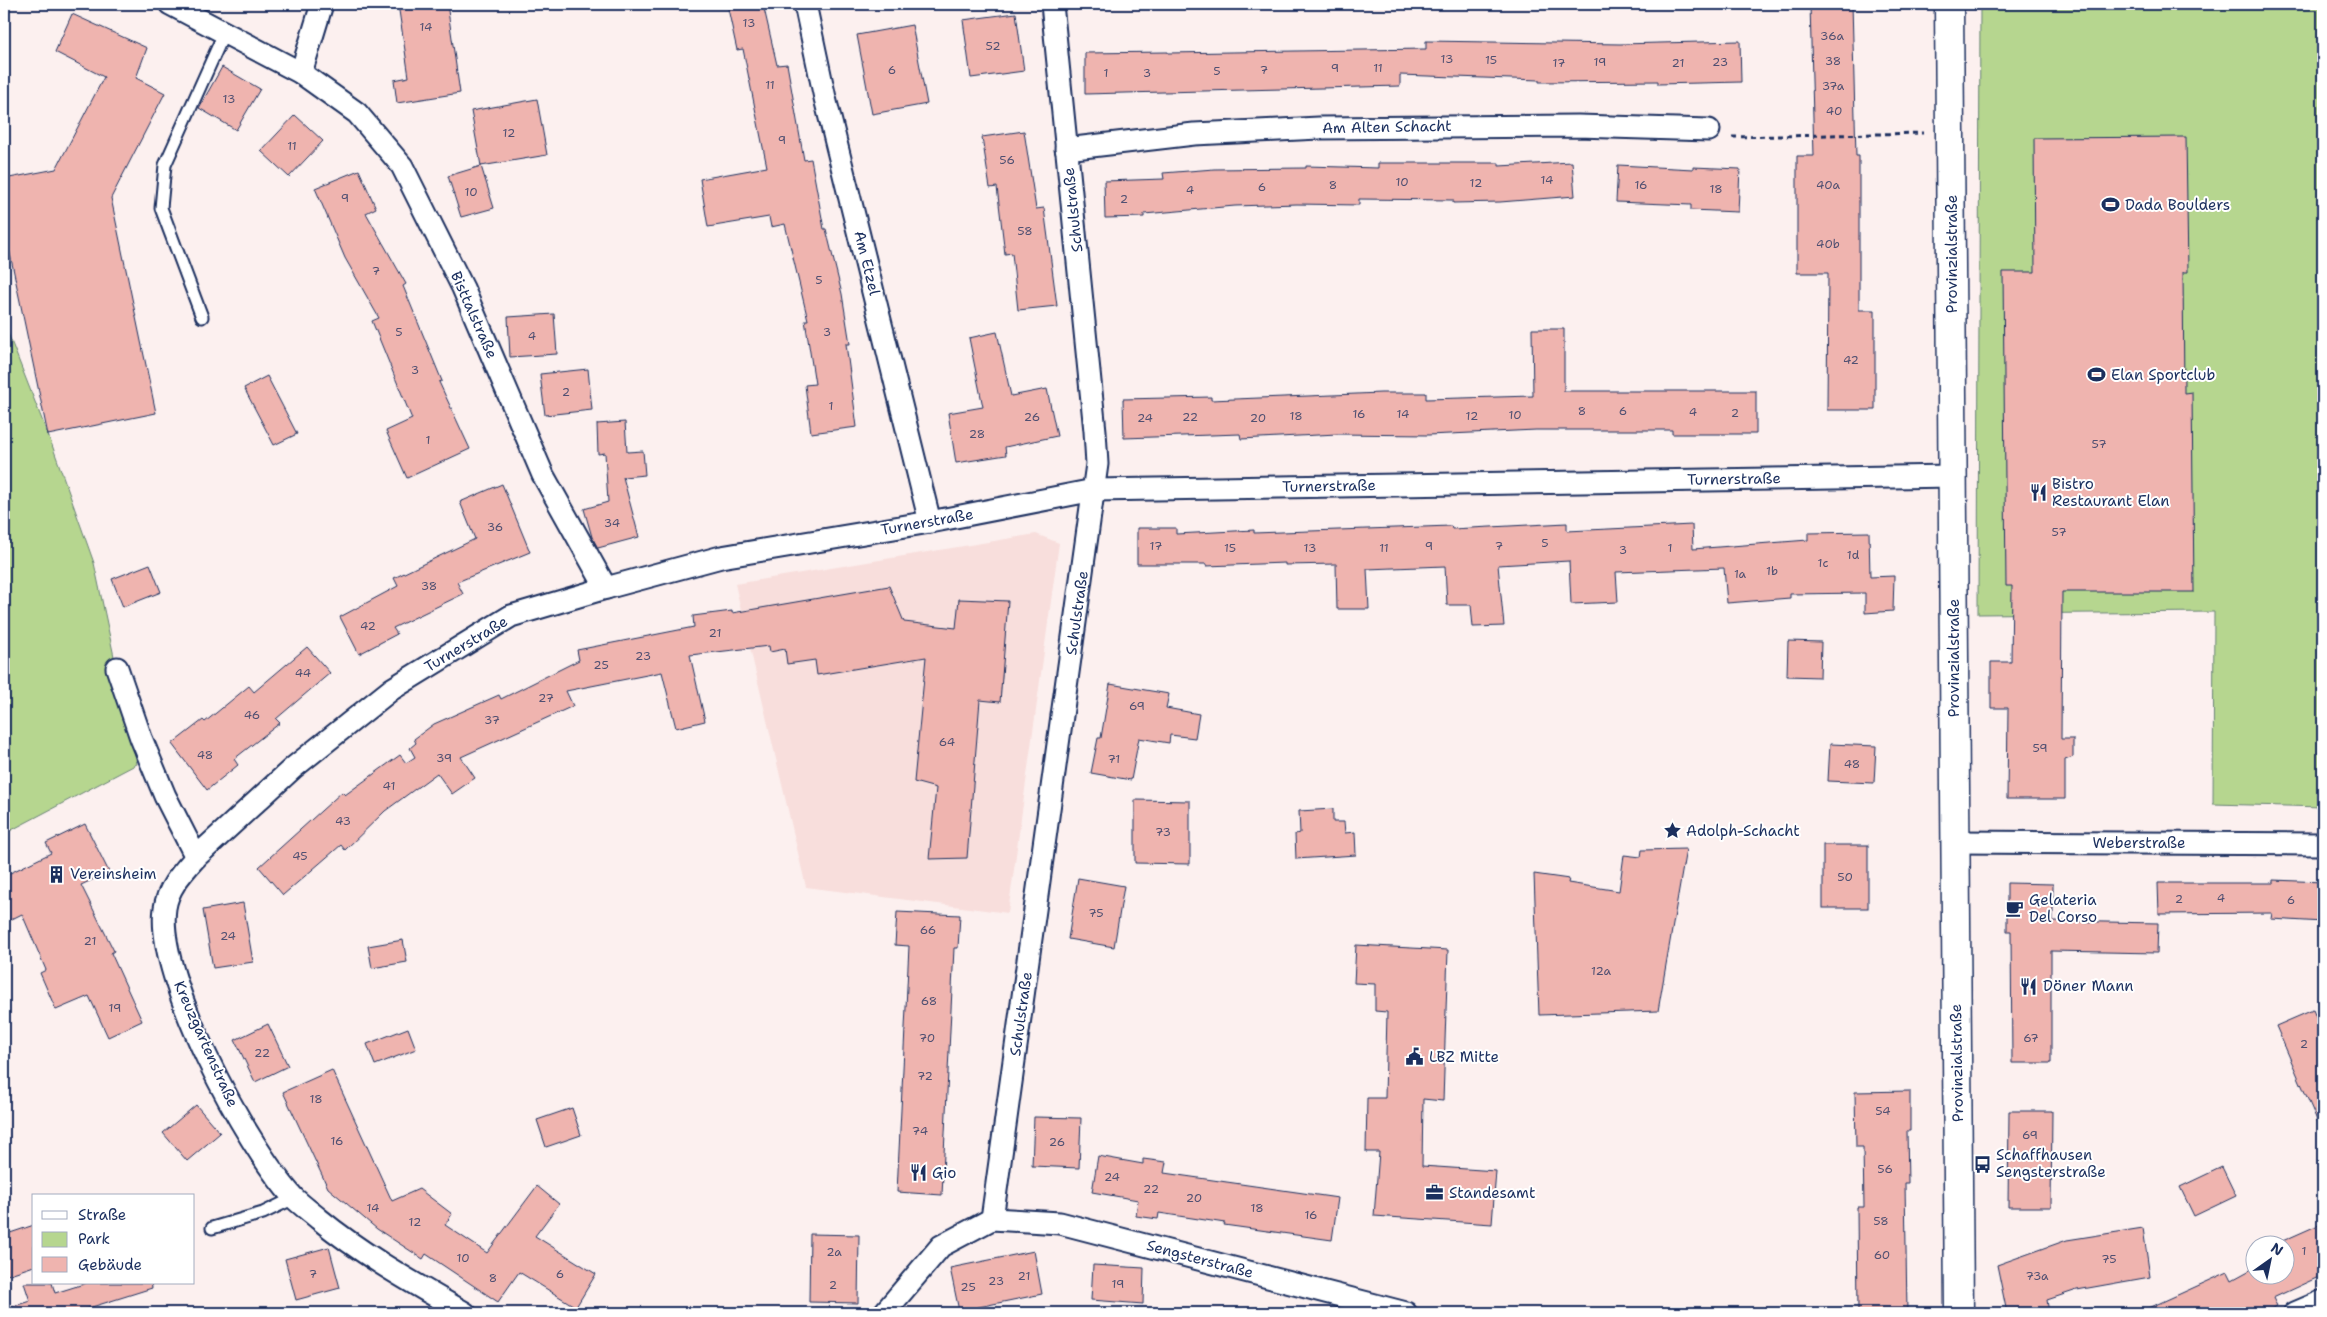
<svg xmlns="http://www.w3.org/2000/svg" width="2327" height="1317" viewBox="0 0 2327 1317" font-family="'Shantell Sans',sans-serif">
	<rect width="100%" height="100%" fill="#fcf0ef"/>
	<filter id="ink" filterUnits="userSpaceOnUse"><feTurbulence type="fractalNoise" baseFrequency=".02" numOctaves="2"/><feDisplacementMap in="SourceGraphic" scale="10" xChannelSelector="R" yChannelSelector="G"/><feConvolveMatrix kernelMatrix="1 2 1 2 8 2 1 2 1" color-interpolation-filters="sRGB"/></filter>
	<g filter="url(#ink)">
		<path fill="#f8dedc" d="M1036 534 1059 543 1008 913 806 887 735 584Z"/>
		<g fill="#b6d68f" stroke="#688276">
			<path d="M1980 4H2323V807L2213 804 2214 612 1978 614Z"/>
			<path d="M4 323 52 445 94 563 137 764 4 834Z"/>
		</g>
		<g fill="#efb4af" stroke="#1b2f5e">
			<path d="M398 4H447L460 93 397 103 394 80 409 77Z"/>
			<path d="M727 4H763L777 65 787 64 804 160 811 159 824 229H826L842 294 850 344H846L857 427 811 433 805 385 815 384 805 320H808L785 224 771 227 769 217 708 227 700 179 767 167 743 49 737 50Z"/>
			<path d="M1810 4H1852L1856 156H1859V310H1875V410H1827L1828 273H1797V156H1814Z"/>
			<path d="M1016 13 1024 71 971 78 963 20Z"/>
			<path d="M72 14 147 48 136 78 165 93 111 198 156 413 48 435 4 225V179L56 169 104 77 55 52Z"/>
			<path d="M912 25 927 104 872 114 857 35Z"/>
			<path d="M1426 41 1620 44 1740 41 1741 82 1658 84V81L1539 82V80L1400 75V86L1085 94V53L1168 52V53L1426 49Z"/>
			<path d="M222 67 260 89 236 130 199 108Z"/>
			<path d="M537 99 547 155 481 166 471 111Z"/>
			<path d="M295 115 323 141 289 177 261 151Z"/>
			<path d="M1024 131 1036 209 1044 208 1057 306 1018 310 1012 253 1005 254 997 187 990 188 982 137Z"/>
			<path d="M2186 137 2188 272H2183L2184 393 2192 392 2194 592H2062L2061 739H2073V757L2065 760V799H2007L2008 708H1991V662H2011L2012 586H2006L2003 272H2035L2034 138Z"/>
			<path d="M1572 162 1575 196 1500 202 1453 203V200L1359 199V205L1297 204 1235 206 1144 214V217L1105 218 1104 181 1164 179 1163 173 1214 169 1306 168V166L1378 168V163H1499V166Z"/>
			<path d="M1618 165 1693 169V167L1740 169 1738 212 1691 210V205L1616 202Z"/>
			<path d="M481 166 494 208 461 217 448 176Z"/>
			<path d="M359 170 376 208 366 213 406 284 403 286 442 381 439 382 470 449 407 478 386 431 412 419 372 321 379 318 345 258 315 188Z"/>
			<path d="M554 314 557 354 510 357 508 317Z"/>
			<path d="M1532 329H1564V391H1756V434H1672V430H1536L1428 435 1337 434 1241 439 1240 434 1124 438 1123 399 1211 397V400L1381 393H1426V399L1533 396Z"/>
			<path d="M997 332 1011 396 1047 389 1057 436 1005 447 1006 455 956 463 948 413 983 407 969 338Z"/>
			<path d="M588 369 592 410 545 415 540 374Z"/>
			<path d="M267 376 297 434 274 445 244 388Z"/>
			<path d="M625 422 627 452 643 451 645 475 623 477 639 537 598 548 592 537 584 509 608 502 605 453 598 454 597 424Z"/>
			<path d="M502 484 530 552 457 582 463 594 393 628 397 634 359 654 340 617 398 586 394 578 475 539 460 502Z"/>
			<path d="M1567 523V531L1692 525 1693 549 1808 540V533L1869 532 1870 577 1894 576 1893 611 1865 613V593L1790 594V598L1727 603 1724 568 1616 572 1618 602 1571 604 1569 561 1498 565 1504 626 1473 627 1471 605H1447L1445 566 1367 569 1369 609H1337L1336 564 1285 565V563L1206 566V564H1137V528H1176V534L1254 530V533L1451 526 1452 529Z"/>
			<path d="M150 564 161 592 123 607 112 579Z"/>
			<path d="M889 586 904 622 956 628 959 599 1008 601 1000 702 980 700 967 858 929 859 936 788 914 782 926 657 817 675 815 660 787 664 785 649 770 652 769 646 690 655 705 721 676 728 662 672 566 691 573 706 461 757 475 778 452 794 437 773 385 811 345 850 341 845 283 895 259 867 342 792 345 795 400 755 406 763 415 757 410 748 416 743 414 739 434 724 499 695 501 699 579 660 577 650 694 627 693 616 732 611V613Z"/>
			<path d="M1788 641 1821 642 1820 677 1787 676Z"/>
			<path d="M307 647 330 673 276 719 280 723 234 759 238 765 207 790 172 744 203 720 205 722 249 686 254 692Z"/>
			<path d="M1110 684 1169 694 1166 708 1199 714 1195 738 1170 735 1169 743 1139 738 1131 780 1091 773 1098 738H1101Z"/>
			<path d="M1830 744 1876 746 1874 783 1828 781Z"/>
			<path d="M1135 800 1190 801V864L1135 863Z"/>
			<path d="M1333 809V822H1344L1345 833 1355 832 1356 855 1296 859 1295 834 1300 833 1299 811Z"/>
			<path d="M85 824 109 872 81 885 114 951 111 953 142 1021 108 1037 89 996 56 1010 40 973 46 970 22 914 4 923V876L51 853 46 843Z"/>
			<rect x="1823" y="845" width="45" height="63"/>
			<path d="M1686 849 1658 1011 1539 1015 1534 874 1569 879 1568 883 1619 891 1624 855 1641 857 1642 850Z"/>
			<path d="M1078 878 1124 886 1114 947 1068 939Z"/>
			<path d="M2273 880 2323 882V922L2271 919 2272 913 2159 914 2158 883H2273Z"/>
			<path d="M2007 883 2053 884V921L2158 923 2157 953 2051 951V1063H2012L2011 931H2007Z"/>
			<path d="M243 903 253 962 213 968 203 910Z"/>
			<path d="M897 912 960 915 958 948H954L942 1195 897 1192 909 946 895 945Z"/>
			<path d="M403 940 407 962 372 968 368 946Z"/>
			<path d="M1356 945 1448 950 1443 1101 1423 1099 1422 1166 1496 1171 1492 1224 1374 1216 1379 1152H1366L1367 1098H1385L1387 1012 1375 1011V984L1354 983Z"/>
			<path d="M2313 1010 2323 1034V1134L2276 1026Z"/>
			<path d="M268 1024 288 1066 255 1082 235 1040Z"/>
			<path d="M408 1028 416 1049 375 1065 367 1044Z"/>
			<path d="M332 1070 392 1201 419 1189 452 1214 445 1225 487 1253 537 1186 559 1204 535 1236 596 1274 576 1307 519 1272 498 1302 426 1254 423 1259 377 1229 328 1188 283 1092Z"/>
			<path d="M1910 1091V1131H1907L1908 1183H1905L1907 1313H1858L1857 1207H1864L1863 1147H1856L1855 1092Z"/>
			<path d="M196 1105 220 1133 187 1161 163 1133Z"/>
			<path d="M572 1108 581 1135 546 1147 537 1120Z"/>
			<path d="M2009 1111H2052L2051 1207H2008Z"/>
			<path d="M1034 1117 1081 1118 1079 1168 1032 1166Z"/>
			<path d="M1098 1156 1143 1164V1159L1166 1162 1164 1173 1338 1198 1332 1240 1224 1225 1225 1223 1159 1213 1158 1219 1136 1216 1138 1200 1092 1192Z"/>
			<path d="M2222 1167 2236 1196 2194 1216 2180 1187Z"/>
			<path d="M2323 1223V1275L2273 1298 2277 1306 2262 1313H2138L2228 1272 2232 1280 2254 1268V1274H2284V1244L2278 1243Z"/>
			<path d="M34 1225V1266L4 1276V1235Z"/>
			<path d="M2143 1228 2150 1277 2077 1290 2047 1300 2049 1313H2007L1997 1265 2067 1240Z"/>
			<path d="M810 1234 859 1235 858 1303 809 1302Z"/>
			<path d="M329 1247 340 1288 296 1300 285 1259Z"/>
			<path d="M1034 1251 1042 1294 959 1311 950 1268Z"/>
			<path d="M1093 1265 1144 1268 1143 1304 1091 1300Z"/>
			<path d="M24 1283H52L55 1293 87 1283H151L152 1288 73 1313H9L8 1308 30 1301Z"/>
		</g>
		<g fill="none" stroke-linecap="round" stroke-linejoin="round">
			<defs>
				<g id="service">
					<path d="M202 317 161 208 165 165 225 31"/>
					<path d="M212 1228 263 1213 294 1198"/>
				</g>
				<g id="minor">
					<path d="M170 4 301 73"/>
					<path d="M322 4 301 73 357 113 402 166 463 288 543 475 606 588"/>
					<path d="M805 4 825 98 930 522"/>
					<path d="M1066 149 1194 134 1319 128 1578 126 1709 130"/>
					<path d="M117 668 141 738 165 796 196 857 293 768 392 689 511 616 606 588 721 557 930 522 1094 490 1953 476"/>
					<path d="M1955 842 2323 844"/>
					<path d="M196 857C183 872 168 887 165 908 155 977 246 1145 293 1197 301 1205 311 1212 319 1219 364 1256 415 1284 465 1313"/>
					<path d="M992 1219 1097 464 1095 431 1052 4"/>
					<path d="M992 1219 1060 1223 1406 1313"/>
					<path d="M884 1313 941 1246 992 1219"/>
					<path d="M2295 1313 2323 1301"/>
				</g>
				<path id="tertiary" d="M1949 4 1959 1313"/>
			</defs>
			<use href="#service" stroke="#1b2f5e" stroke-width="15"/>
			<use href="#minor" stroke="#1b2f5e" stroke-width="25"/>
			<use href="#tertiary" stroke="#1b2f5e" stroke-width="31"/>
			<path stroke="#1b2f5e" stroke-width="3" stroke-dasharray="5 4" stroke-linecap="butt" d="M1732 137 1924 133"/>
			<use href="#service" stroke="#fff" stroke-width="11"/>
			<use href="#minor" stroke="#fff" stroke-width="21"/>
			<use href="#tertiary" stroke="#fff" stroke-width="28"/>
		</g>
	</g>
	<defs>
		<symbol id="stadium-bare" viewBox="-9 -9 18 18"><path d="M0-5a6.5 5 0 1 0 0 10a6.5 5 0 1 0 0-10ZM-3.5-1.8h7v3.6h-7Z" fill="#1b2f5e" stroke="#fff" stroke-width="2.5" paint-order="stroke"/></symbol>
		<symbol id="restaurant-bare" viewBox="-9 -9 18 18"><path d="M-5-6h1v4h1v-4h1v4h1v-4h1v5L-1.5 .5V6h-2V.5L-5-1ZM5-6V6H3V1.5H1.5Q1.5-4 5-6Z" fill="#1b2f5e" stroke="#fff" stroke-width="2.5" paint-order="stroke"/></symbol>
		<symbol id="sight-bare" viewBox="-9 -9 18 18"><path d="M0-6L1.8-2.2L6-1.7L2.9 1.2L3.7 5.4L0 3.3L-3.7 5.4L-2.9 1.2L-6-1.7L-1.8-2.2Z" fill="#1b2f5e" stroke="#fff" stroke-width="2.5" paint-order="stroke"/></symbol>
		<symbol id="building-bare" viewBox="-9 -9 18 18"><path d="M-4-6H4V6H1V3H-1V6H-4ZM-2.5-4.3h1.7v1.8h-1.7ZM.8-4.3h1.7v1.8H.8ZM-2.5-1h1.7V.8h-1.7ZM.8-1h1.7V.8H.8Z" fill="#1b2f5e" stroke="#fff" stroke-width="2.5" paint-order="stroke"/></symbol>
		<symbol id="cafe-bare" viewBox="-9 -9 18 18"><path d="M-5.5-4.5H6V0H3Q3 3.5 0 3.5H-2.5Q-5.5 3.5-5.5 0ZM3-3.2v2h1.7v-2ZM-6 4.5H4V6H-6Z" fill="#1b2f5e" stroke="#fff" stroke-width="2.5" paint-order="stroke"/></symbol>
		<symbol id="civic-bare" viewBox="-9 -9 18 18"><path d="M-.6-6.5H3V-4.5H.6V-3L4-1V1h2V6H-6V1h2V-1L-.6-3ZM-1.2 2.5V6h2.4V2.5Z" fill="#1b2f5e" stroke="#fff" stroke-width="2.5" paint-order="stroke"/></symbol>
		<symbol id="bus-bare" viewBox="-9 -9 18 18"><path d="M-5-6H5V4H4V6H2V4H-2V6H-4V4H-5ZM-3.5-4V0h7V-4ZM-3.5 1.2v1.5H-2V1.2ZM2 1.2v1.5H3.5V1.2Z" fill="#1b2f5e" stroke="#fff" stroke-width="2.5" paint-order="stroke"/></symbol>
		<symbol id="office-bare" viewBox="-9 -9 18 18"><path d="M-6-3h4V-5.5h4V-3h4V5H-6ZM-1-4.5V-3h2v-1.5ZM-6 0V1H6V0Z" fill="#1b2f5e" stroke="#fff" stroke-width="2.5" paint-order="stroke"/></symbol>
	</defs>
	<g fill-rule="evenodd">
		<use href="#stadium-bare" x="2098" y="192" width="25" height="25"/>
		<use href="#stadium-bare" x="2084" y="362" width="25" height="25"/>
		<use href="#restaurant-bare" x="2026" y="480" width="25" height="25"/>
		<use href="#sight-bare" x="1660" y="818" width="25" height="25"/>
		<use href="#building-bare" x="44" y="862" width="25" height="25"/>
		<use href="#cafe-bare" x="2002" y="896" width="25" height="25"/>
		<use href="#restaurant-bare" x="2016" y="974" width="25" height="25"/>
		<use href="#civic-bare" x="1402" y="1044" width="25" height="25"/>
		<use href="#bus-bare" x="1970" y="1152" width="25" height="25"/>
		<use href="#restaurant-bare" x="906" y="1160" width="25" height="25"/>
		<use href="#office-bare" x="1422" y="1180" width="25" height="25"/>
	</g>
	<g text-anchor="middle" stroke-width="4" stroke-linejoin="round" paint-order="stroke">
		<g font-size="12" fill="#505072">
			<text x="749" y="27">13</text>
			<text x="426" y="31">14</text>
			<text x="1832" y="40">36a</text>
			<text x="993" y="50">52</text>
			<text x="1447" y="63">13</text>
			<text x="1491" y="64">15</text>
			<text x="1833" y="65">38</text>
			<text x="1600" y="66">19</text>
			<text x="1720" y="66">23</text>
			<text x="1559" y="67">17</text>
			<text x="1678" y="67">21</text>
			<text x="1335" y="72">9</text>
			<text x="1378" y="72">11</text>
			<text x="892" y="74">6</text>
			<text x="1264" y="74">7</text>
			<text x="1217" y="75">5</text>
			<text x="1106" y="77">1</text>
			<text x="1147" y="77">3</text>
			<text x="770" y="89">11</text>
			<text x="1833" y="90">37a</text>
			<text x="229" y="103">13</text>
			<text x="1834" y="115">40</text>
			<text x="509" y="137">12</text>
			<text x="782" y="144">9</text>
			<text x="292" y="150">11</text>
			<text x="1007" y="164">56</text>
			<text x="1547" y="184">14</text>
			<text x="1402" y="186">10</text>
			<text x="1476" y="187">12</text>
			<text x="1333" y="189">8</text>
			<text x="1641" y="189">16</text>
			<text x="1828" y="189">40a</text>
			<text x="1262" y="191">6</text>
			<text x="1716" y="193">18</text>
			<text x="1190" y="194">4</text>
			<text x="471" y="196">10</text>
			<text x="345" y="202">9</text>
			<text x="1124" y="203">2</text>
			<text x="1025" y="235">58</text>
			<text x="1828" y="248">40b</text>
			<text x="376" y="275">7</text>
			<text x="819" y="284">5</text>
			<text x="399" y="336">5</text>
			<text x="827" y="336">3</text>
			<text x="532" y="340">4</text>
			<text x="1851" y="364">42</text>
			<text x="415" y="374">3</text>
			<text x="566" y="396">2</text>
			<text x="831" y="410">1</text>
			<text x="1582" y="415">8</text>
			<text x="1623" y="415">6</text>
			<text x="1693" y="416">4</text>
			<text x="1735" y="417">2</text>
			<text x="1359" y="418">16</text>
			<text x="1403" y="418">14</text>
			<text x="1515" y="419">10</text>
			<text x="1296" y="420">18</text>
			<text x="1472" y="420">12</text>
			<text x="1032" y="421">26</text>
			<text x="1190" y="421">22</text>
			<text x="1145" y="422">24</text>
			<text x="1258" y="422">20</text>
			<text x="977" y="438">28</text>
			<text x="428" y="444">1</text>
			<text x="2099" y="448">57</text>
			<text x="612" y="527">34</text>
			<text x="495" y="531">36</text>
			<text x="2059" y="536">57</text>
			<text x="1545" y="547">5</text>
			<text x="1156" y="550">17</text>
			<text x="1429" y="550">9</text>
			<text x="1499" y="550">7</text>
			<text x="1230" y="552">15</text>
			<text x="1310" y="552">13</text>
			<text x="1384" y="552">11</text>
			<text x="1670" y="552">1</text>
			<text x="1623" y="554">3</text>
			<text x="1853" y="559">1d</text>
			<text x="1823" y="567">1c</text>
			<text x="1772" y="575">1b</text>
			<text x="1740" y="578">1a</text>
			<text x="429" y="590">38</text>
			<text x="368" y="630">42</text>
			<text x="715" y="637">21</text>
			<text x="643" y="660">23</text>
			<text x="601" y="669">25</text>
			<text x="303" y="677">44</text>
			<text x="546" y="702">27</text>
			<text x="1137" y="710">69</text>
			<text x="252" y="719">46</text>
			<text x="492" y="724">37</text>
			<text x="947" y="746">64</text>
			<text x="2040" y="752">59</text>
			<text x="205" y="759">48</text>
			<text x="444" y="762">39</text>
			<text x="1114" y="763">71</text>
			<text x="1852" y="768">48</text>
			<text x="389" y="790">41</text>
			<text x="343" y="825">43</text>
			<text x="1163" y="836">73</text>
			<text x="300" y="860">45</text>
			<text x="1845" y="881">50</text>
			<text x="2221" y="902">4</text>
			<text x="2179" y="903">2</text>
			<text x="2291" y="904">6</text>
			<text x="1096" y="917">75</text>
			<text x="928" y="934">66</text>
			<text x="228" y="940">24</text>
			<text x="90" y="945">21</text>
			<text x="1601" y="975">12a</text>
			<text x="929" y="1005">68</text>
			<text x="115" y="1012">19</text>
			<text x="927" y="1042">70</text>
			<text x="2031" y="1042">67</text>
			<text x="2304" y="1048">2</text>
			<text x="262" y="1057">22</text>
			<text x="925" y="1080">72</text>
			<text x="316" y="1103">18</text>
			<text x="1883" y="1115">54</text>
			<text x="920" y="1135">74</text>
			<text x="2030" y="1139">69</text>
			<text x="337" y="1145">16</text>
			<text x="1057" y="1146">26</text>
			<text x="1885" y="1173">56</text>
			<text x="1112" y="1181">24</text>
			<text x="1151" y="1193">22</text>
			<text x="1194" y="1202">20</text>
			<text x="373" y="1212">14</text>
			<text x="1257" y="1212">18</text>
			<text x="1311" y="1219">16</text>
			<text x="1881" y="1225">58</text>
			<text x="415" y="1226">12</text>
			<text x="2304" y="1255">1</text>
			<text x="834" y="1256">2a</text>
			<text x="1882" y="1259">60</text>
			<text x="463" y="1262">10</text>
			<text x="2109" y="1263">75</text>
			<text x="313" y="1278">7</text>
			<text x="560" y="1278">6</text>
			<text x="1024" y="1280">21</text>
			<text x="2037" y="1280">73a</text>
			<text x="493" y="1282">8</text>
			<text x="996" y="1285">23</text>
			<text x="1118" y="1288">19</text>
			<text x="833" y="1289">2</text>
			<text x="968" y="1291">25</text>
		</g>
		<g font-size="15" fill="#1b2f5e" stroke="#fff">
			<text transform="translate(1387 127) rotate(-1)" y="5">Am Alten Schacht</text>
			<text transform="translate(1073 210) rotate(-96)" y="5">Schulstraße</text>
			<text transform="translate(1952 254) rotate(-90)" y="5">Provinzialstraße</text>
			<text transform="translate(867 263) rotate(76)" y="5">Am Etzel</text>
			<text transform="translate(474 315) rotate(66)" y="5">Bisttalstraße</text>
			<text transform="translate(1734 479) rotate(-1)" y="5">Turnerstraße</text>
			<text transform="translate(1329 486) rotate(-1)" y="5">Turnerstraße</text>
			<text transform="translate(927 522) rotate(-10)" y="5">Turnerstraße</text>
			<text transform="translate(1077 613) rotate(-82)" y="5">Schulstraße</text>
			<text transform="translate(466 644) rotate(-31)" y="5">Turnerstraße</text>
			<text transform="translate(1954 658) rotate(-90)" y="5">Provinzialstraße</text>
			<text x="2139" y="848">Weberstraße</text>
			<text transform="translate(1021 1014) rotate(-82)" y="5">Schulstraße</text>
			<text transform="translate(206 1044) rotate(66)" y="5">Kreuzgartenstraße</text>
			<text transform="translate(1957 1063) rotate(-91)" y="5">Provinzialstraße</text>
			<text transform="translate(1200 1259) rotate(15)" y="5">Sengsterstraße</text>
		</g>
		<g font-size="15" fill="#1b2f5e" stroke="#fff" text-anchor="start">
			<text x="2125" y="210">Dada Boulders</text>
			<text x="2111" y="380">Elan Sportclub</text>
			<text x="2052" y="489">Bistro<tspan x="2052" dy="17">Restaurant Elan</tspan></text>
			<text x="1686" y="836">Adolph-Schacht</text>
			<text x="70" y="879">Vereinsheim</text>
			<text x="2029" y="905">Gelateria<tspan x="2029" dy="17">Del Corso</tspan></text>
			<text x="2043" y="991">Döner Mann</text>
			<text x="1429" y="1062">LBZ Mitte</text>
			<text x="1996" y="1160">Schaffhausen<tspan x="1996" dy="17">Sengsterstraße</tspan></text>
			<text x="932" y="1178">Gio</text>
			<text x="1449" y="1198">Standesamt</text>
		</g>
	</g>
	<rect width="2327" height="1317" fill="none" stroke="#fff" stroke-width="20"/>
	<rect x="10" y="10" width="2307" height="1297" fill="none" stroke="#1b2f5e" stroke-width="2" filter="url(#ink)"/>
	<rect x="32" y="1194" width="162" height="90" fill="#ffffff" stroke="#a4acbf"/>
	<rect x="42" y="1211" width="25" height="8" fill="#ffffff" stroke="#a4acbf"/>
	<text x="78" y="1220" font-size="15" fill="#1b2f5e">Straße</text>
	<rect x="42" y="1232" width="25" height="15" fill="#b6d68f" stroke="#a4acbf"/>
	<text x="78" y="1244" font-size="15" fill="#1b2f5e">Park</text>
	<rect x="42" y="1257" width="25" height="15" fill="#efb4af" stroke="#a4acbf"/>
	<text x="78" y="1270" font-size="15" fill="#1b2f5e">Gebäude</text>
	<g transform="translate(2270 1260) rotate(33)"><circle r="24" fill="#ffffff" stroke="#a4acbf"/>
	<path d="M0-4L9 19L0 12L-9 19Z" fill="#1b2f5e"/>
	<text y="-8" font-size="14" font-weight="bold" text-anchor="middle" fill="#1b2f5e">N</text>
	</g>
</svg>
